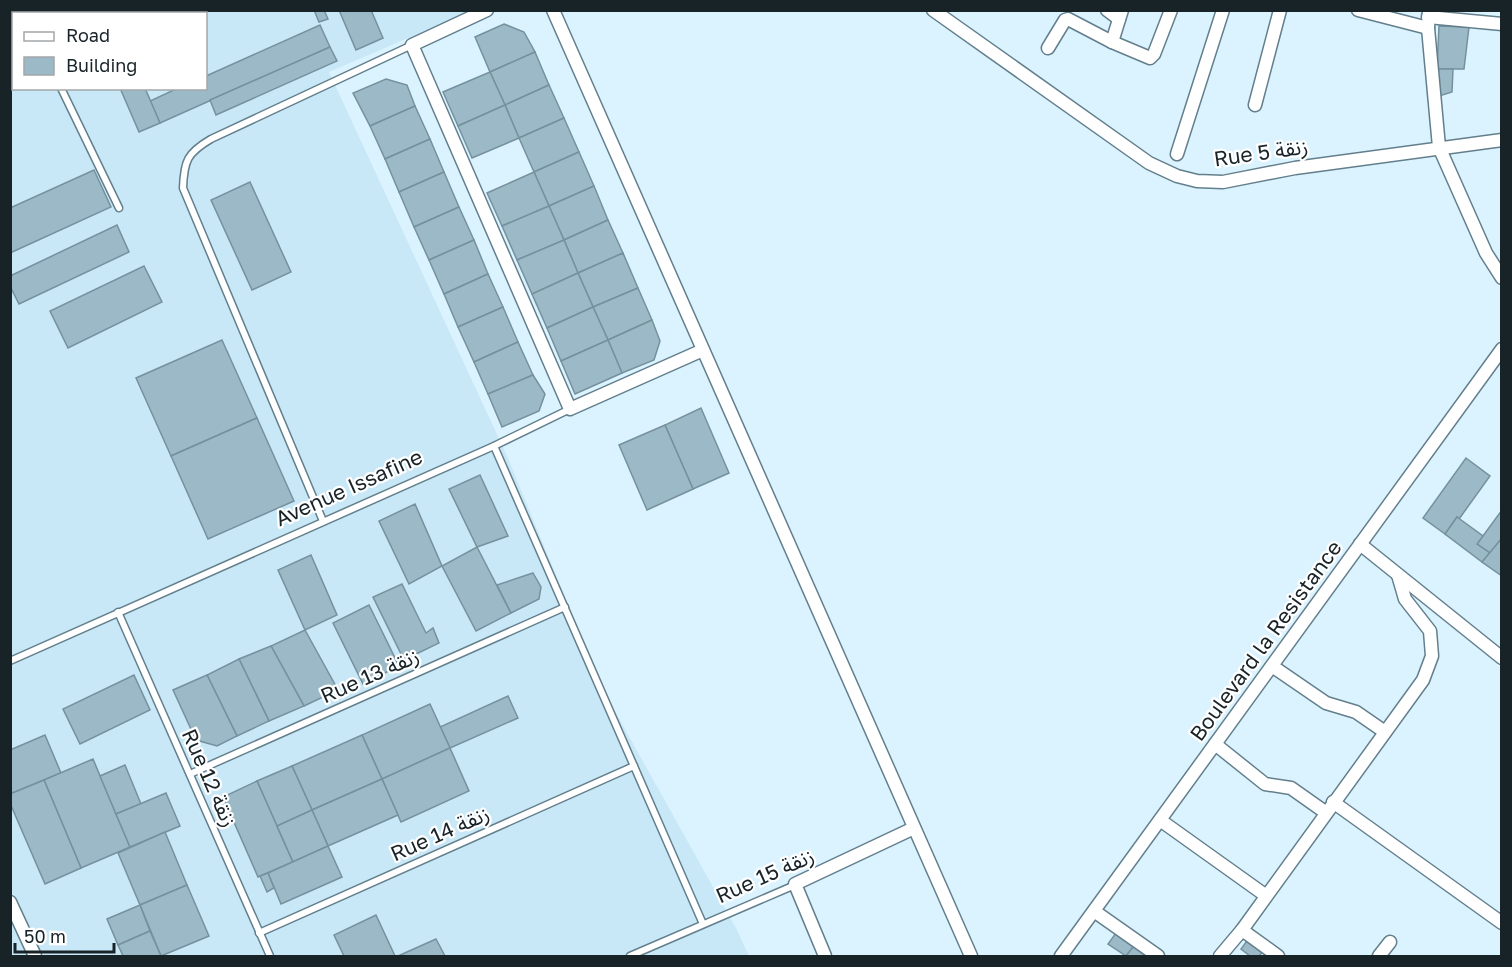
<svg xmlns="http://www.w3.org/2000/svg" width="1512" height="967" viewBox="0 0 1512 967" font-family="'Golos Text','Noto Sans Arabic',sans-serif">
	<rect width="100%" height="100%" fill="#dbf3ff"/>
	<path fill="#c9e8f7" fill-rule="evenodd" d="M10 11H471L329 72 508 458 602 688 736 928 749 956H11ZM14 14H206V88H14Z"/>
	<g fill="#9cb9c7" stroke="#75919e" stroke-width="1.5">
		<path d="M314 10H324L328 19 319 22Z"/>
		<path d="M339 10H371L383 38 356 50Z"/>
		<path d="M504 24 524 32 535 52 490 72 475 37Z"/>
		<path d="M320 25 330 47 160 123 150 101 178 88H206V76Z"/>
		<path d="M1439 26 1469 27 1464 69H1437Z"/>
		<path d="M330 47 337 61 216 115 210 100Z"/>
		<path d="M535 52 549 85 505 105 490 72Z"/>
		<path d="M1437 69H1453L1452 92 1436 97Z"/>
		<path d="M490 72 505 105 458 126 443 92Z"/>
		<path d="M386 79 407 85 415 106 370 126 353 93Z"/>
		<path d="M549 85 564 118 519 138 505 105Z"/>
		<path d="M120 88H145L160 123 139 132Z"/>
		<path d="M505 105 519 138 472 158 458 126Z"/>
		<path d="M415 106 430 139 385 159 370 126Z"/>
		<path d="M564 118 579 152 534 172 519 138Z"/>
		<path d="M430 139 444 172 399 192 385 159Z"/>
		<path d="M579 152 594 186 549 206 534 172Z"/>
		<path d="M94 170 111 207 10 253V208Z"/>
		<path d="M444 172 459 207 414 227 399 192Z"/>
		<path d="M534 172 549 206 502 226 487 193Z"/>
		<path d="M250 182 291 272 252 290 211 200Z"/>
		<path d="M594 186 608 220 564 240 549 206Z"/>
		<path d="M549 206 564 240 517 260 502 226Z"/>
		<path d="M459 207 474 240 429 260 414 227Z"/>
		<path d="M608 220 623 253 578 273 564 240Z"/>
		<path d="M117 225 129 252 19 304 10 286V276Z"/>
		<path d="M474 240 488 274 444 294 429 260Z"/>
		<path d="M564 240 578 273 532 294 517 260Z"/>
		<path d="M623 253 638 288 593 307 578 273Z"/>
		<path d="M144 266 162 302 68 348 50 311Z"/>
		<path d="M578 273 593 307 547 328 532 294Z"/>
		<path d="M488 274 503 307 458 327 444 294Z"/>
		<path d="M638 288 652 320 608 340 593 307Z"/>
		<path d="M503 307 518 342 474 362 458 327Z"/>
		<path d="M593 307 608 340 561 361 547 328Z"/>
		<path d="M652 320 660 341 654 360 622 373 608 340Z"/>
		<path d="M222 340 257 418 171 456 136 378Z"/>
		<path d="M608 340 622 373 575 394 561 361Z"/>
		<path d="M518 342 533 375 488 394 474 362Z"/>
		<path d="M533 375 545 394 539 411 502 427 488 394Z"/>
		<path d="M701 408 729 473 693 489 665 425Z"/>
		<path d="M257 418 294 501 208 539 171 456Z"/>
		<path d="M665 425 693 489 647 510 619 445Z"/>
		<path d="M1466 458 1490 476 1459 519 1457 517 1445 534 1423 518Z"/>
		<path d="M480 475 508 536 477 547 449 489Z"/>
		<path d="M415 504 442 566 409 584 379 521Z"/>
		<path d="M1502 510V538L1490 553 1477 544Z"/>
		<path d="M1457 517 1483 536 1477 544 1490 553 1482 562 1445 534Z"/>
		<path d="M1502 538V576L1482 562Z"/>
		<path d="M477 547 511 613 476 631 442 566Z"/>
		<path d="M311 555 337 615 305 630 278 570Z"/>
		<path d="M533 573 541 587 539 599 511 613 497 585Z"/>
		<path d="M402 584 426 633 433 628 439 643 404 660 373 597Z"/>
		<path d="M369 605 399 666 363 684 333 623Z"/>
		<path d="M305 630 338 690 304 706 271 646Z"/>
		<path d="M271 646 304 706 269 721 239 659Z"/>
		<path d="M239 659 269 721 237 736 207 675Z"/>
		<path d="M134 675 150 710 80 744 63 709Z"/>
		<path d="M207 675 237 736 217 746 196 740 173 690Z"/>
		<path d="M508 696 518 718 450 748 440 727Z"/>
		<path d="M430 704 450 748 382 779 362 735Z"/>
		<path d="M45 735 61 773 10 794V750Z"/>
		<path d="M362 735 382 779 312 810 292 766Z"/>
		<path d="M450 748 469 791 401 822 382 779Z"/>
		<path d="M93 759 130 847 81 868 44 780Z"/>
		<path d="M125 765 141 804 116 814 100 776Z"/>
		<path d="M292 766 312 810 277 826 257 781Z"/>
		<path d="M382 779 398 815 328 846 312 810Z"/>
		<path d="M44 780 81 868 45 884 10 803V794Z"/>
		<path d="M257 781 293 862 258 877 223 797Z"/>
		<path d="M166 793 180 826 130 847 116 814Z"/>
		<path d="M312 810 328 846 293 862 277 826Z"/>
		<path d="M165 832 187 885 140 905 118 853Z"/>
		<path d="M328 846 342 877 281 904 268 873Z"/>
		<path d="M268 873 274 888 267 892 260 876Z"/>
		<path d="M187 885 209 936 161 956 140 905Z"/>
		<path d="M140 905 150 931 118 945 107 919Z"/>
		<path d="M376 915 395 956H344L334 935Z"/>
		<path d="M150 931 161 956H123L118 945Z"/>
		<path d="M1116 933 1134 946 1126 956 1108 944Z"/>
		<path d="M1249 938 1264 950 1259 956H1250L1241 949Z"/>
		<path d="M436 939 445 956H398Z"/>
		<path d="M1137 942 1149 951 1144 956H1126Z"/>
	</g>
	<g fill="none" stroke-linecap="round" stroke-linejoin="round">
		<defs>
			<g id="service">
				<path d="M24 10 25 14"/>
				<path d="M61 88 119 208"/>
				<path d="M494 446 703 924"/>
				<path d="M323 521 183 188C184 161 187 153 211 139L412 45"/>
				<path d="M118 612 270 956"/>
				<path d="M10 661 494 446 570 409"/>
				<path d="M190 774 565 607"/>
				<path d="M259 933 634 766"/>
				<path d="M630 956 795 885"/>
			</g>
			<g id="minor">
				<path d="M487 10 412 45 570 409 703 350"/>
				<path d="M553 10 971 956"/>
				<path d="M933 10 1149 163 1177 176 1197 181 1223 182 1295 168 1502 140"/>
				<path d="M1107 10 1119 19"/>
				<path d="M1358 10 1428 28"/>
				<path d="M1429 10 1428 28 1439 147 1486 253 1502 278"/>
				<path d="M1428 17 1502 24"/>
				<path d="M1112 42 1122 10"/>
				<path d="M1048 48 1065 20 1068 19 1112 42 1150 58 1154 54 1171 10"/>
				<path d="M1255 105 1280 10"/>
				<path d="M1177 154 1223 10"/>
				<path d="M1360 544 1502 658"/>
				<path d="M1272 666 1326 703 1356 712 1385 732"/>
				<path d="M1215 744 1265 784 1291 788 1325 812"/>
				<path d="M1333 802 1502 923"/>
				<path d="M1160 820 1265 895"/>
				<path d="M10 902 35 956"/>
				<path d="M1094 911 1158 956"/>
				<path d="M1242 930 1278 956"/>
				<path d="M825 956 795 884 914 828"/>
				<path d="M1061 956 1502 349"/>
				<path d="M1220 956 1242 930 1423 680 1432 656 1430 631 1405 599 1398 575"/>
				<path d="M1379 956 1390 942"/>
			</g>
		</defs>
		<use href="#service" stroke="#637f8c" stroke-width="9"/>
		<use href="#minor" stroke="#637f8c" stroke-width="15"/>
		<use href="#service" stroke="#fff" stroke-width="6"/>
		<use href="#minor" stroke="#fff" stroke-width="12"/>
	</g>
	<g text-anchor="middle" stroke-width="4.5" stroke-linejoin="round" paint-order="stroke">
		<g font-size="21" fill="#182328" stroke="#fff">
			<text transform="translate(1261 153) rotate(-8)" y="7">Rue 5 زنقة</text>
			<text transform="translate(349 488) rotate(-24)" y="7">Avenue Issafine</text>
			<text transform="translate(1266 641) rotate(-54)" y="7">Boulevard la Resistance</text>
			<text transform="translate(370 676) rotate(-24)" y="7">Rue 13 زنقة</text>
			<text transform="translate(209 778) rotate(66)" y="7">Rue 12 زنقة</text>
			<text transform="translate(440 834) rotate(-24)" y="7">Rue 14 زنقة</text>
			<text transform="translate(765 876) rotate(-24)" y="7">Rue 15 زنقة</text>
		</g>
	</g>
	<rect width="1512" height="967" fill="none" stroke="#182328" stroke-width="24"/>
	<rect x="12" y="12" width="195" height="78" fill="#ffffff" stroke="#a3a7a9" stroke-width="1.5"/>
	<rect x="24" y="32" width="30" height="9" fill="#ffffff" stroke="#a3a7a9" stroke-width="1.5"/>
	<text x="66" y="42" font-size="18" fill="#182328">Road</text>
	<rect x="24" y="57" width="30" height="18" fill="#9cb9c7" stroke="#a3a7a9" stroke-width="1.5"/>
	<text x="66" y="72" font-size="18" fill="#182328">Building</text>
	<path d="M15 943v9h99v-9" fill="none" stroke="#182328" stroke-width="3"/>
	<text x="24" y="943" font-size="18" fill="#182328" stroke="#ffffff" stroke-width="4.5" paint-order="stroke">50 m</text>
</svg>
